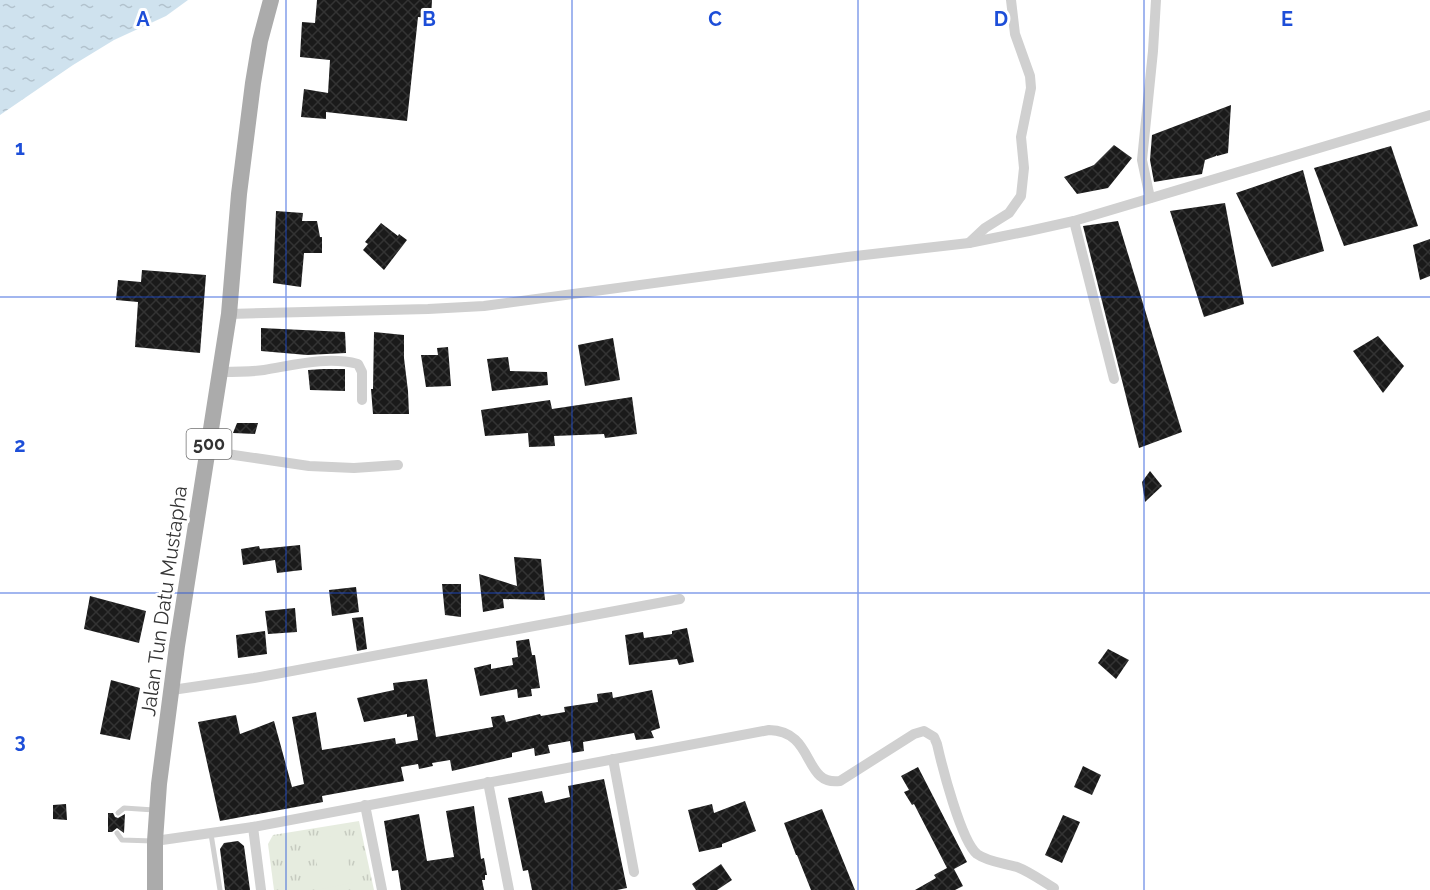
<svg xmlns="http://www.w3.org/2000/svg" width="1430" height="890" viewBox="0 0 1430 890" font-family="Raleway,sans-serif">
	<defs>
		<pattern id="park-tufts" width="24" height="20" patternUnits="userSpaceOnUse" patternTransform="scale(1.5)"><rect width="24" height="20" fill="#e6ecdf"/><path d="M3 7l-1-3M5 7V3M7 7l1-3M15 17l-1-3M17 17v-4M19 17l1-3" fill="none" stroke="#c6cbc0"/></pattern>
		<pattern id="water-ripples" width="26" height="14" patternUnits="userSpaceOnUse" patternTransform="scale(1.5)"><rect width="26" height="14" fill="#cfe2ee"/><path d="M2 4q2-2 4 0t4 0M15 11q2-2 4 0t4 0" fill="none" stroke="#b2c2cd"/></pattern>
		<pattern id="building-cross-hatch" width="8" height="8" patternUnits="userSpaceOnUse" patternTransform="scale(1.5)"><rect width="8" height="8" fill="#1a1a1a"/><path d="M0 0l8 8M0 8l8-8" fill="none" stroke="#333"/></pattern>
	</defs>
	<rect width="100%" height="100%" fill="#fff"/>
	<path fill="url(#park-tufts)" d="M359 821 374 890H274L268 844 273 835Z"/>
	<path fill="#e6ecdf" d="M343 834 352 883 322 889 312 840Z"/>
	<path fill="url(#water-ripples)" d="M0 0H188L166 16 114 40 73 65 0 115Z"/>
	<g fill="url(#building-cross-hatch)">
		<path d="M317 0H432L431 18 418 17 407 121 326 112V119L301 117 304 89 328 93 330 60 300 57 302 22 315 23Z"/>
		<path d="M1231 105 1228 153 1217 156V155L1216 156 1205 160 1202 174 1154 182 1150 160 1152 135Z"/>
		<path d="M1114 145 1132 158 1108 188 1077 194 1064 177 1094 165Z"/>
		<path d="M1391 146 1418 226 1344 246 1314 168Z"/>
		<path d="M1303 170 1324 251 1272 267 1236 193Z"/>
		<path d="M1225 203 1244 304 1204 317 1170 211Z"/>
		<path d="M276 211 303 213 302 221H317L320 237H322V253H304L301 287 273 283Z"/>
		<path d="M1118 221 1182 432 1139 448 1083 226Z"/>
		<path d="M381 223 398 236 399 234 407 240 384 270 363 250 368 244 365 242Z"/>
		<path d="M1430 239V276L1420 280 1413 245Z"/>
		<path d="M142 270 206 275 200 353 135 347 138 302 116 300 118 280 141 282Z"/>
		<path d="M261 328 345 332 346 353 307 355 261 351Z"/>
		<path d="M374 332 404 335V358L408 391 409 414H373L371 389H373Z"/>
		<path d="M1378 336 1404 366 1383 393 1353 351Z"/>
		<path d="M613 338 620 380 585 386 578 345Z"/>
		<path d="M448 347 451 386 426 387 421 355H438L437 348Z"/>
		<path d="M508 357 510 371 547 372 548 385 492 391 487 359Z"/>
		<path d="M323 369H345V391L310 390 308 370Z"/>
		<path d="M632 397 637 434 605 438 604 434 554 436 555 446 529 447 528 433 485 436 481 410 550 400 552 409Z"/>
		<path d="M237 423H258L255 434 233 433Z"/>
		<path d="M1150 471 1162 486 1145 502 1142 482Z"/>
		<path d="M300 545 302 570 277 573 275 560 243 565 241 549 259 546 260 549Z"/>
		<path d="M514 557 541 559 545 600 503 599 504 608 483 612 479 574 517 586Z"/>
		<path d="M442 584H461V617L445 615Z"/>
		<path d="M356 587 359 612 332 616 329 590Z"/>
		<path d="M90 596 146 611 139 643 84 629Z"/>
		<path d="M295 608 297 632 268 634 265 611Z"/>
		<path d="M363 617 367 649 357 651 352 618Z"/>
		<path d="M687 628 694 662 679 665 677 659 629 665 625 635 643 632 644 638 672 634V631Z"/>
		<path d="M265 631 267 654 238 658 236 635Z"/>
		<path d="M529 639 532 655H535L540 688 531 689 532 696 518 698 517 689 480 696 474 668 491 664V669L513 665 512 658 518 657 516 641Z"/>
		<path d="M1108 649 1129 660 1116 679 1098 663Z"/>
		<path d="M427 679 436 737 493 727 491 717 504 715 506 722 540 714 541 716 565 712 564 707 598 702 597 694 612 692 613 698 652 690 660 728 651 731 654 738 636 740 634 733 583 742 584 751 572 753 570 741 548 745 550 753 535 756 534 748 512 753V757L452 771 450 760 432 763 433 766 419 769 418 764 401 767 404 781 322 796 323 802 220 821 198 722 236 715 240 734 274 721 292 787 304 784 292 717 316 712 322 750 395 738 396 744 418 740 414 716 407 717V714L364 722 357 698 394 690 393 683Z"/>
		<path d="M111 680 140 688 130 740 100 734Z"/>
		<path d="M1083 766 1101 775 1092 795 1074 787Z"/>
		<path d="M918 767 967 862 954 869 963 886 955 890H915L936 878 934 875 947 868 914 804 912 805 904 792 909 790 901 776Z"/>
		<path d="M604 779 627 888 617 890H532L528 870 523 871 508 798 542 791 545 803 570 797 568 786Z"/>
		<path d="M745 801 756 831 722 844V847L699 852 688 810 712 804 714 813Z"/>
		<path d="M66 804 67 820 53 819V805Z"/>
		<path d="M474 806 481 859 484 858 487 875H485V880H482L484 890H401L398 870 392 871 384 821 419 814 427 861 454 857 446 811Z"/>
		<path d="M822 809 855 890H811L797 855H796L784 823Z"/>
		<path d="M108 813H113L115 817 118 818 125 814 124 833 117 828 112 832H108Z"/>
		<path d="M1063 815 1080 822 1062 863 1045 855Z"/>
		<path d="M238 841 244 846 250 890H225L220 849 224 843Z"/>
		<path d="M721 864 732 880 717 890H696L692 884Z"/>
	</g>
	<g fill="none" stroke-linecap="round" stroke-linejoin="round">
		<g stroke="#d0d0d0" stroke-width="5">
			<path d="M118 813 124 808 154 810"/>
			<path d="M117 833 122 840 153 841"/>
			<path d="M211 834 220 890"/>
		</g>
		<g stroke="#d0d0d0" stroke-width="10">
			<path d="M1150 198 1142 160 1153 51 1156 0"/>
			<path d="M1074 221 1114 379"/>
			<path d="M969 243 985 228 1009 213 1021 196 1024 168 1021 137 1031 88 1030 76 1015 34 1011 0"/>
			<path d="M229 314 428 309 484 306 847 257 969 243 1029 231 1074 221 1430 115"/>
			<path d="M221 372C235 372 250 372 264 370 295 365 327 356 358 364L362 372V400"/>
			<path d="M207 451 309 466 354 468 398 465"/>
			<path d="M172 690 254 678 680 599"/>
			<path d="M613 759 634 872"/>
			<path d="M488 782 509 890"/>
			<path d="M365 805 382 890"/>
			<path d="M253 827 261 890"/>
			<path d="M155 841 253 827 769 730C816 731 802 786 840 781L914 734 924 731 934 737 937 744C942 766 961 841 977 854 988 862 1004 863 1017 867 1030 872 1042 881 1054 888"/>
		</g>
		<path stroke="#ababab" stroke-width="16" d="M155 890V841L159 784 177 646 229 314 239 194 253 83 260 41 271 0"/>
	</g>
	<path fill="none" stroke="#1d4ed8" stroke-width="1.5" stroke-opacity="0.55" d="M286 0V890M572 0V890M858 0V890M1144 0V890M0 297H1430M0 593H1430"/>
	<g text-anchor="middle" stroke-width="6" stroke-linejoin="round" paint-order="stroke">
		<rect fill="#fff" stroke="#707070" stroke-width="1.5" x="186.5" y="429" width="45" height="30" rx="4.5"/>
		<g font-size="18" font-weight="bold" fill="#333">
			<text x="209" y="450">500</text>
		</g>
		<g font-size="20" fill="#333" stroke="#fff">
			<text transform="translate(164 601) rotate(-82)" y="7">Jalan Tun Datu Mustapha</text>
		</g>
	</g>
	<g font-size="20" text-anchor="middle" font-weight="bold" fill="#1d4ed8" stroke="#fff" stroke-width="6" stroke-linejoin="round" paint-order="stroke">
		<text x="143" y="26">A</text>
		<text x="429" y="26">B</text>
		<text x="715" y="26">C</text>
		<text x="1001" y="26">D</text>
		<text x="1287" y="26">E</text>
		<text x="20" y="155">1</text>
		<text x="20" y="452">2</text>
		<text x="20" y="748">3</text>
	</g>
</svg>
